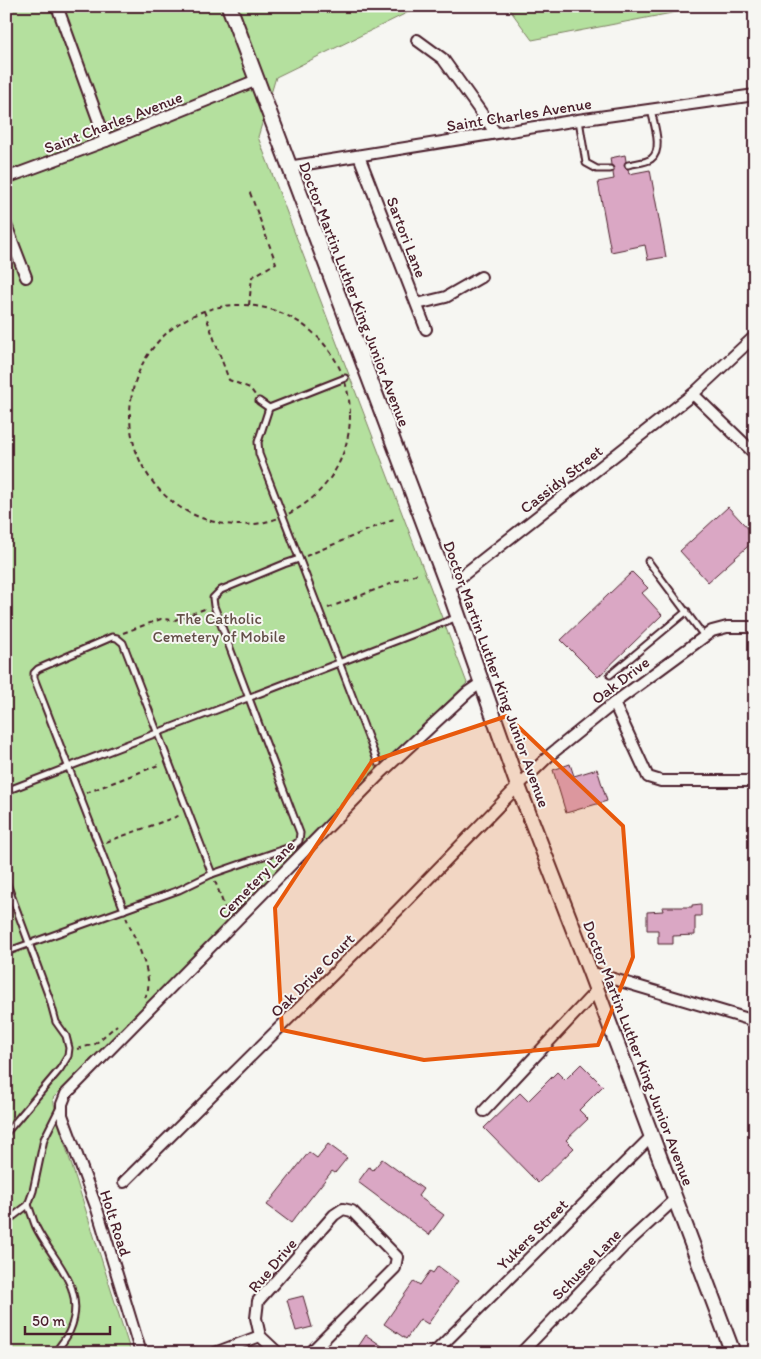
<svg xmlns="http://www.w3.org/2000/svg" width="761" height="1359" viewBox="0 0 761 1359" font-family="Itim,sans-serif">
	<rect width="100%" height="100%" fill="#f6f6f2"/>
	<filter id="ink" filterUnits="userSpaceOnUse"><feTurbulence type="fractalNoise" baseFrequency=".02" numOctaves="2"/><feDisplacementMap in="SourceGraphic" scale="10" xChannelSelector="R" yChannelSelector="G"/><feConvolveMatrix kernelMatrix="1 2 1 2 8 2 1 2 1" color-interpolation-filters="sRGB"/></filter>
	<g filter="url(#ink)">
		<g fill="#b4e09e" stroke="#7f8064">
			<path d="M6 6H421L276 77 258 137 467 683 374 773 53 1098 57 1119 131 1353H6Z"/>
			<path d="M507 6H708L532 40Z"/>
		</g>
		<g fill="#daa7c4" stroke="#4a1f2b">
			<path d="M625 155 626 161 624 166 628 169 629 174 650 170 666 257 648 260 645 245 611 252 598 182 614 179 613 173 614 169 611 165 610 158Z"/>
			<path d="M728 507 755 536V540L708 582 680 551Z"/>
			<path d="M632 572 648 588 642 593 662 615 598 677 561 640Z"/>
			<path d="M570 764 574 776 597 769 607 801 566 813 553 770Z"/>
			<path d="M701 904V916H695V935L673 936V944H658V930H647V912L663 911 662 907H692V905Z"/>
			<path d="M581 1064 603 1086 579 1110 588 1119 566 1140 574 1148 538 1183 484 1128 520 1093 528 1101 557 1072 565 1080Z"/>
			<path d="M328 1144 347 1158 335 1173 332 1171 291 1223 267 1205 309 1152 317 1158Z"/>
			<path d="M382 1159 423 1189 418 1196 444 1215 429 1235 358 1182 369 1167 373 1170Z"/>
			<path d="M438 1266 458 1281 428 1324 420 1319 406 1339 384 1324 414 1281 420 1285 430 1271 433 1273Z"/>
			<path d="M303 1296 312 1327 296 1331 287 1300Z"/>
			<path d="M366 1335 392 1353H354Z"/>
		</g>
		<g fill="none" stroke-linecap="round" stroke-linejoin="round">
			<defs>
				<g id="service">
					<path d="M579 120 586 163 597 169H610"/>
					<path d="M628 165C635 163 645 163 651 159 664 150 653 122 651 109"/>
					<path d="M345 378 269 408 258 442 259 454 378 763"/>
					<path d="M259 401 269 408"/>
					<path d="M648 561 704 636"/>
					<path d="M610 675 687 611"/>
					<path d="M6 791 458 617"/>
					<path d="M6 881 50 1000 56 1022 66 1036 69 1048 68 1056 60 1069 6 1133"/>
					<path d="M124 910 34 678V673L38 669 112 637 117 638 123 643 212 874"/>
					<path d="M6 952 179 890 212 874 293 846 299 841 300 833 214 606 213 598 221 590 284 564 299 559"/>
					<path d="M28 1205C31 1212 33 1220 36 1227 52 1260 88 1288 70 1330 67 1338 60 1345 55 1353"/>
					<path d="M6 1222 28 1205 33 1191 44 1139 60 1107"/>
				</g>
				<g id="minor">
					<path d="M57 6 106 141"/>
					<path d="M417 40 443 59 495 132"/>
					<path d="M359 156 426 329"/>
					<path d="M288 167 578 120 755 95"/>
					<path d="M6 178 106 141 257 80"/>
					<path d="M6 225 26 277"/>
					<path d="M417 304 446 297 481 277"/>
					<path d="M693 394 755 454"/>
					<path d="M448 587 693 394 755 336"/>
					<path d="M614 703 648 777 661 781H755"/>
					<path d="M590 972 755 1021"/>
					<path d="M484 1111 597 990"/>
					<path d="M124 1182 397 911 518 786 551 754 614 703 712 631 727 627H755"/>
					<path d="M260 1336 278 1353"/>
					<path d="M141 1353 97 1209 62 1115V1104L66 1094 382 772 468 692 481 683"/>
					<path d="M215 1353 260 1336 256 1318 258 1301 334 1215 343 1209 352 1211 397 1257 395 1268 310 1353"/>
					<path d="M434 1353 652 1136"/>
					<path d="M521 1353 624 1246 675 1199"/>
				</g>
				<path id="secondary" d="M229 6 448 587 518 786 590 972 733 1353"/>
			</defs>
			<use href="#service" stroke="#4a1f2b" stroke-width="9"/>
			<use href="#minor" stroke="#4a1f2b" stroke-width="14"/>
			<use href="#secondary" stroke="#4a1f2b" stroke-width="18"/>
			<g stroke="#4a1f2b" stroke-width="2" stroke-dasharray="5 4" stroke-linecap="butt">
				<circle cx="240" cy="415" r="110"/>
				<path d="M249 305 252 277 276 263 249 190"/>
				<path d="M204 311 229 380 250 388 255 395"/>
				<path d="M306 556 396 518"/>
				<path d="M328 608 419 573"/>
				<path d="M123 633 161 619 175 620 207 608"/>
				<path d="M86 793 161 764"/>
				<path d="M106 842 181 815"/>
				<path d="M215 881 227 914"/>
				<path d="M126 917C133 936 157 980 145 997"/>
				<path d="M77 1049 95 1044 117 1025"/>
			</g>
			<use href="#service" stroke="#f6f6f2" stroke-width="5"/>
			<use href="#minor" stroke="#f6f6f2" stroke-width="10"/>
			<use href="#secondary" stroke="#f6f6f2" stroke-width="14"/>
		</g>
	</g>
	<path fill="#e8590c" fill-opacity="0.2" stroke="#e8590c" stroke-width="4" stroke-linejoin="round" d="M507 716 623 826 633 957 598 1045 424 1060 282 1030 275 908 372 761Z"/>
	<g text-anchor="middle" stroke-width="4" stroke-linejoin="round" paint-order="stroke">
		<g font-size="16" fill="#4a1f2b" stroke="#f6f6f2">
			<text transform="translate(519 114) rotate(-9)" y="6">Saint Charles Avenue</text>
			<text transform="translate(113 122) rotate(-21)" y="6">Saint Charles Avenue</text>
			<text transform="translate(407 237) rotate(69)" y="6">Sartori Lane</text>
			<text transform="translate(355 294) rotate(69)" y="6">Doctor Martin Luther King Junior Avenue</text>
			<text transform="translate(561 479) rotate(-38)" y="6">Cassidy Street</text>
			<text transform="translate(497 674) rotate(70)" y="6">Doctor Martin Luther King Junior Avenue</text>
			<text transform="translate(620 680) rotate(-37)" y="6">Oak Drive</text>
			<text transform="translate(256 879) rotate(-46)" y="6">Cemetery Lane</text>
			<text transform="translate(312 975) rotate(-45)" y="6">Oak Drive Court</text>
			<text transform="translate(639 1053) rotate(69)" y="6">Doctor Martin Luther King Junior Avenue</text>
			<text transform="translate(116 1223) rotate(72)" y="6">Holt Road</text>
			<text transform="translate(532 1234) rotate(-45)" y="6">Yukers Street</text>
			<text transform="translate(586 1264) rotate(-46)" y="6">Schusse Lane</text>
			<text transform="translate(272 1265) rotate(-50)" y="6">Rue Drive</text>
		</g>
		<g font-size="16" fill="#644f48" stroke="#f6f6f2">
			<text x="219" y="624">The Catholic<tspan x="219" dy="18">Cemetery of Mobile</tspan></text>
		</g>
	</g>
	<rect width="761" height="1359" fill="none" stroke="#f6f6f2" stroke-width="25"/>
	<rect x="12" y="12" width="736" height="1334" fill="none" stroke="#4a1f2b" stroke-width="2" filter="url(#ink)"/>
	<path d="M25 1326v8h85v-8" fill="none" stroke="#4a1f2b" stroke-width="2.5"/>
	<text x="32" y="1326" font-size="15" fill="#4a1f2b" stroke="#f6f6f2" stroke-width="4" paint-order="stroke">50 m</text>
</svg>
